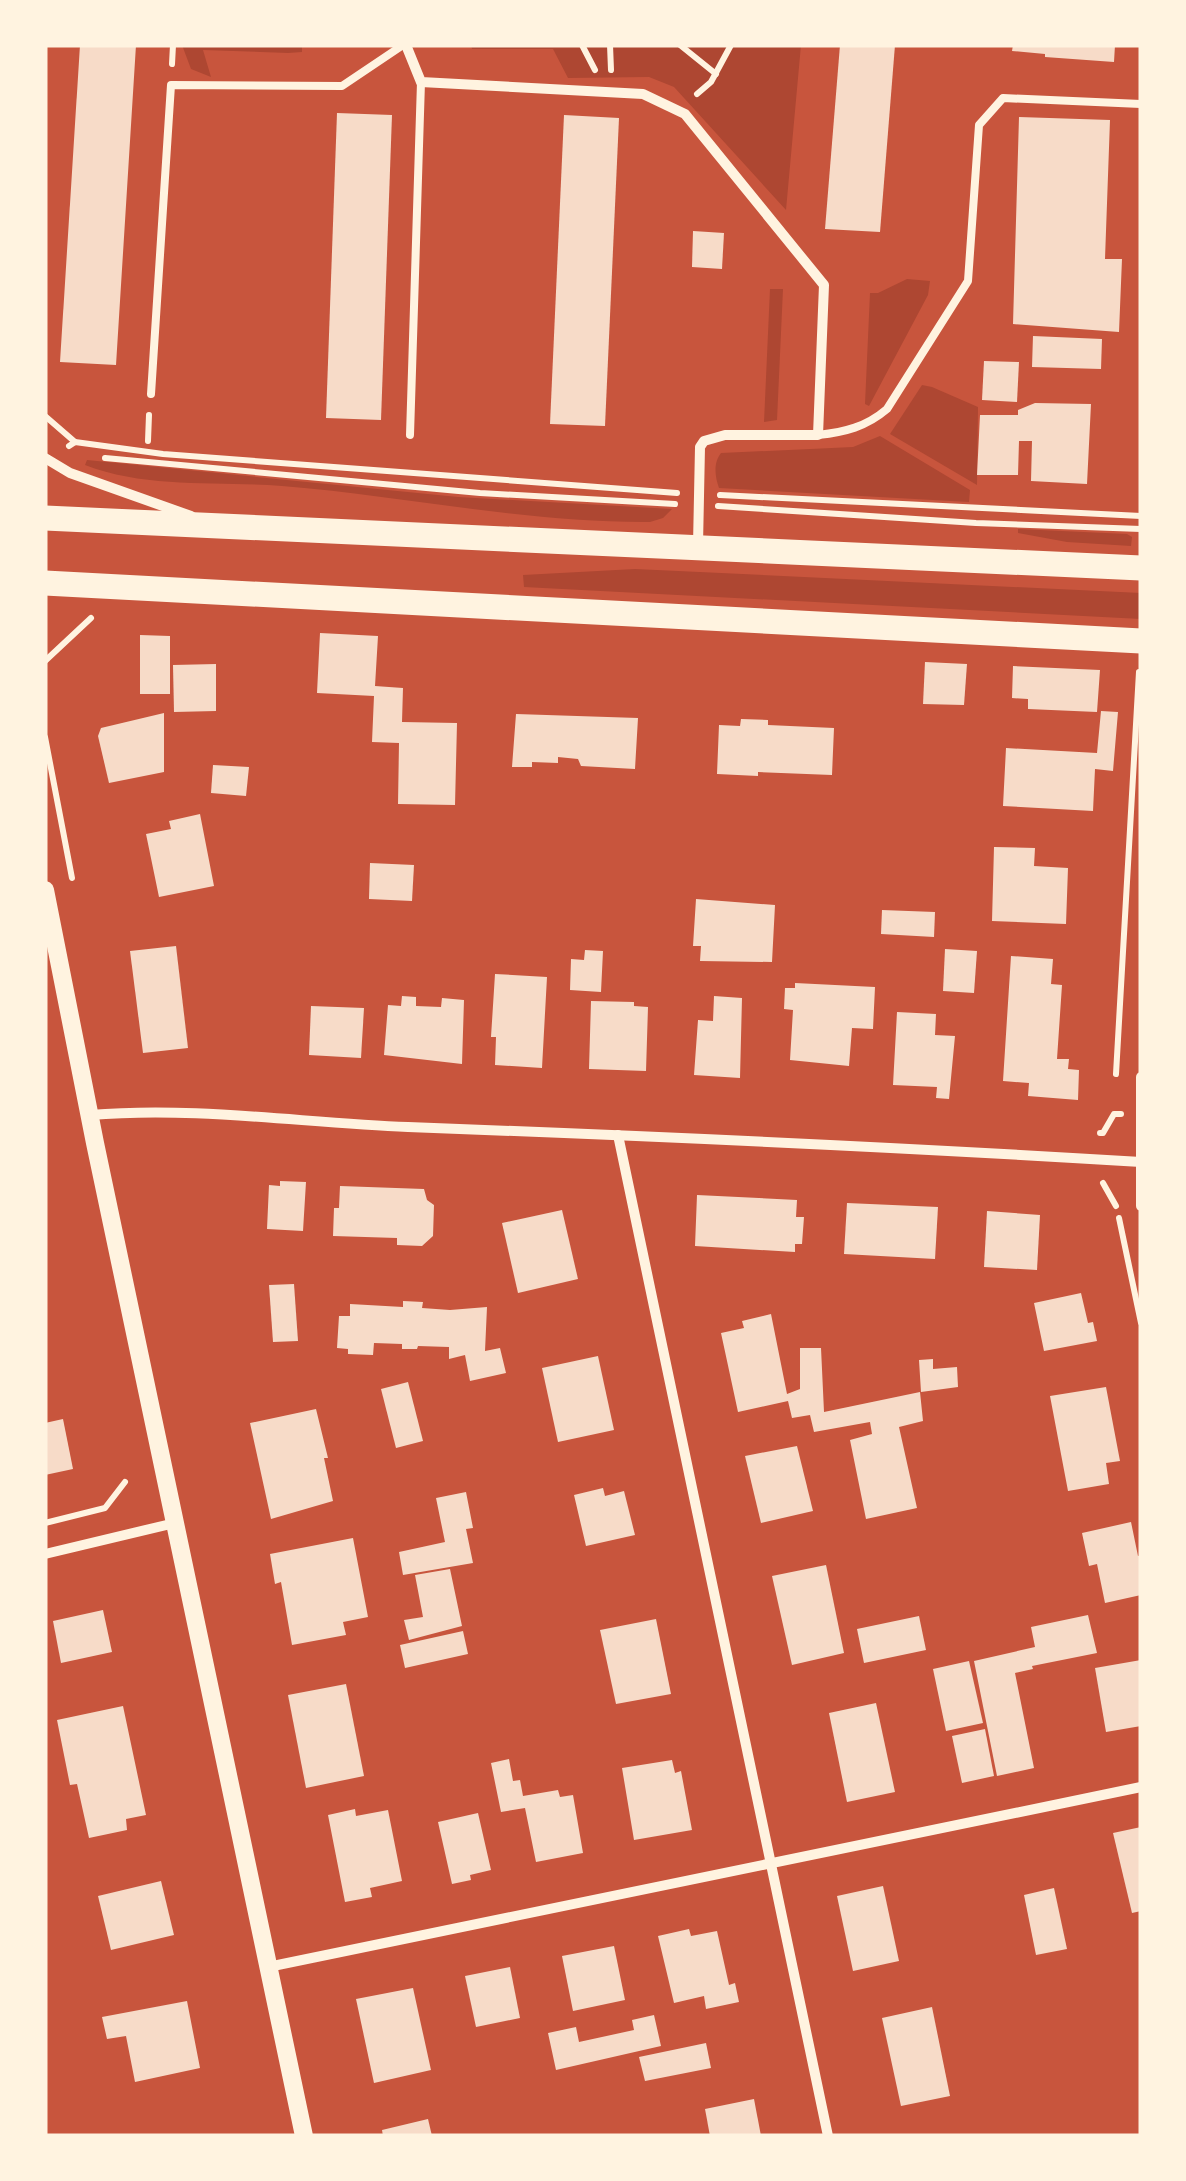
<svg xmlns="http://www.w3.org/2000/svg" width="1186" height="2181" viewBox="0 0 1186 2181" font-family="'Varela Round',sans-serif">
	<rect width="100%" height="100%" fill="#c8553d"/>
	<g fill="#ae4732">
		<path d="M182 45H302V52L288 53 203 50 211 77 191 69Z"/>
		<path d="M471 45H801L786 210 674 87 649 77 568 78 553 49H472Z"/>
		<path d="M907 279 930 281 928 295 869 406 865 404 870 293H878Z"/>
		<path d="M770 289H783L777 420 764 422Z"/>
		<path d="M922 385 932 387 978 407 977 485 890 434Z"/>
		<path d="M880 436 970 490 969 502 719 488C715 477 713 463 721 453L853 447Z"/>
		<path d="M87 460 458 497 672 509 663 518 650 522C526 523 405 496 282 486 215 481 148 489 85 465Z"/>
		<path d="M1018 529 1127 534 1132 537 1131 546 1067 542 1018 533Z"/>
		<path d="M635 569 1141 593V619L524 587 523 575Z"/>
	</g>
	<g fill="#f7dbc8">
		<path d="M80 45H136L116 365 60 362Z"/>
		<path d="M840 45H895L880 232 825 229Z"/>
		<path d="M1013 45H1115L1114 62 1045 57V54L1012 51Z"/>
		<path d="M337 113 392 115 381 420 326 418Z"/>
		<path d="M564 115 619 118 605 426 550 424Z"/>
		<path d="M1019 117 1110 120 1105 259H1122L1119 332 1013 324Z"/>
		<path d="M693 231 724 233 722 269 692 267Z"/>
		<path d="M1033 336 1102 339 1101 369 1032 367Z"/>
		<path d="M984 361 1019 362 1017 402 982 400Z"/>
		<path d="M1035 403 1091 404 1087 484 1031 481 1032 441H1019L1018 475H977L980 415H1018V410Z"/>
		<path d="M320 633 378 636 375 686 403 688 402 722 457 723 455 805 398 804 399 743 372 742 374 696 317 693Z"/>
		<path d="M140 635 170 636V694H140Z"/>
		<path d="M925 662 967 664 964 705 923 704Z"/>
		<path d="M216 664V711L174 712 173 665Z"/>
		<path d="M1013 666 1100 670 1097 712 1028 709V699L1012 698Z"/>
		<path d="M1101 711 1118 712 1113 771 1095 769 1093 811 1003 806 1006 748 1097 753Z"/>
		<path d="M164 713V772L109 783 98 736 101 728Z"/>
		<path d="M516 714 638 718 635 769 581 766 578 759 558 757V763L532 762V767H512Z"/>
		<path d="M741 719 768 720V725L834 728 832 775 758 772V776L717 774 719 725 740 726Z"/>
		<path d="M213 765 249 767 246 796 211 793Z"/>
		<path d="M200 814 214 886 159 897 146 834 171 829 169 821Z"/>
		<path d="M994 847 1035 848 1034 866 1068 868 1066 924 992 921Z"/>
		<path d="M370 863 414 865 412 901 369 899Z"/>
		<path d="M696 899 775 905 772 962 700 961 701 946H693Z"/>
		<path d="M882 910 935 912 934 937 881 934Z"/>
		<path d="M176 946 188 1048 143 1053 130 951Z"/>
		<path d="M945 949 977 951 974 993 943 991Z"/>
		<path d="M585 950 603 951 601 992 570 990 571 959 584 960Z"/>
		<path d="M1011 956 1053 959 1051 984 1062 985 1057 1059H1069L1068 1069 1079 1070 1078 1100 1028 1096 1029 1083 1003 1081Z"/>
		<path d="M495 974 547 977 542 1068 495 1065 496 1037H491Z"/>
		<path d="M795 983 875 987 873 1029 852 1028 849 1066 790 1060 793 1010 784 1009 785 988H795Z"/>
		<path d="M402 996 416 997V1006L441 1007 442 998 464 1000 462 1064 384 1055 388 1005 401 1006Z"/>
		<path d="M714 996 742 998 740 1078 694 1075 698 1020 713 1021Z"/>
		<path d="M591 1001 634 1002V1006L648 1007 646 1071 589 1069Z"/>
		<path d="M311 1006 364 1008 361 1058 309 1055Z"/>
		<path d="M897 1012 936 1014 935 1035 955 1036 949 1099 936 1098 937 1087 893 1085Z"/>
		<path d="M280 1181 306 1182 303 1231 267 1229 269 1185 280 1186Z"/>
		<path d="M340 1186 424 1189 427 1200 434 1205 433 1236 422 1246 397 1245V1238L333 1236 334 1208H339Z"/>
		<path d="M697 1195 797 1200 796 1217H804L802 1244H795V1252L695 1246Z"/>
		<path d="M847 1203 938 1207 935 1259 844 1254Z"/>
		<path d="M562 1210 578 1279 518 1293 502 1223Z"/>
		<path d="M987 1211 1040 1215 1037 1270 984 1267Z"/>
		<path d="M294 1284 298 1341 273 1342 269 1285Z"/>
		<path d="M1081 1293 1088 1323 1093 1322 1097 1341 1044 1351 1034 1303Z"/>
		<path d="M403 1301 423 1302 422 1308 450 1310 487 1307 485 1351 500 1348 506 1373 470 1381 465 1355 449 1359V1347L418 1346 417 1349H402V1344L374 1343 373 1355 348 1354V1349L337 1348 339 1316H350V1304L403 1307Z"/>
		<path d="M771 1314 787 1394 800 1389V1348H821L824 1412 920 1392 923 1421 899 1427 917 1508 866 1519 850 1440 872 1434 870 1422 814 1432 810 1415 792 1418 788 1401 738 1412 721 1333 744 1328 742 1321Z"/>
		<path d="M598 1356 614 1430 558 1442 542 1368Z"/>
		<path d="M933 1359V1369L957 1367 958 1387 921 1392 919 1360Z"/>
		<path d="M408 1382 423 1441 396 1448 381 1389Z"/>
		<path d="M1106 1387 1120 1461 1106 1463 1109 1484 1068 1491 1050 1396Z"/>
		<path d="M316 1409 328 1458H324L333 1501 271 1519 250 1423Z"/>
		<path d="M63 1419 73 1469 45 1475V1423Z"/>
		<path d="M797 1446 813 1511 761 1523 745 1456Z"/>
		<path d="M603 1488 605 1496 624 1491 635 1535 586 1546 574 1495Z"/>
		<path d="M466 1492 473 1528 466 1529 473 1563 403 1575 399 1552 445 1542 436 1498Z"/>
		<path d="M1131 1522 1138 1556 1141 1555V1595L1105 1603 1097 1564 1089 1566 1082 1533Z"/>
		<path d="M353 1538 368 1617 343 1622 346 1635 292 1645 281 1582 275 1584 270 1554Z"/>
		<path d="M826 1565 844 1653 792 1665 772 1576Z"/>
		<path d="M450 1569 462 1626 409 1640 404 1620 423 1617 415 1575Z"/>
		<path d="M103 1610 112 1652 61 1663 53 1621Z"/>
		<path d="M1088 1615 1097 1653 1032 1666 1033 1669 1015 1673 1034 1768 997 1776 974 1661 1035 1647 1031 1627Z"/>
		<path d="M919 1616 926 1650 864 1663 857 1629Z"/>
		<path d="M656 1619 671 1694 616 1704 600 1630Z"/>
		<path d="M463 1631 468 1654 405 1668 400 1645Z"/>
		<path d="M1141 1660V1726L1106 1732 1095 1668Z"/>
		<path d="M969 1661 983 1723 946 1731 933 1669Z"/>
		<path d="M346 1684 364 1776 306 1788 288 1695Z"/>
		<path d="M876 1703 895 1792 847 1802 829 1713Z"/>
		<path d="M123 1706 146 1815 126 1819 127 1830 89 1838 77 1784 70 1785 57 1720Z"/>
		<path d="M985 1729 994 1776 962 1783 952 1736Z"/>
		<path d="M509 1759 513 1781 520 1780 523 1796 558 1790 560 1797 573 1795 583 1853 536 1862 525 1808 501 1812 491 1763Z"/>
		<path d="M672 1760 675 1773 681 1771 692 1830 634 1840 622 1768Z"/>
		<path d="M355 1809 356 1816 388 1810 402 1881 370 1888 372 1897 345 1902 328 1815Z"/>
		<path d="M478 1813 491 1870 470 1875 471 1880 452 1884 438 1822Z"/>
		<path d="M1141 1827V1911L1132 1913 1113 1833Z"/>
		<path d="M161 1881 174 1935 111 1950 98 1896Z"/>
		<path d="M883 1886 899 1961 853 1971 837 1896Z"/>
		<path d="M1054 1888 1067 1949 1036 1955 1024 1895Z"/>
		<path d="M689 1929 691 1936 717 1931 729 1985 735 1983 739 2002 706 2009 704 1996 674 2003 658 1936Z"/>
		<path d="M614 1946 625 2000 573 2011 562 1956Z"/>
		<path d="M510 1967 520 2018 476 2027 465 1976Z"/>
		<path d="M413 1988 431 2070 374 2083 356 1999Z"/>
		<path d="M187 2001 200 2068 135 2082 126 2036 107 2039 102 2017Z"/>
		<path d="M932 2007 950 2096 901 2106 882 2018Z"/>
		<path d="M654 2015 661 2046 556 2070 548 2033 576 2027 579 2042 634 2030 632 2020Z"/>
		<path d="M706 2043 711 2068 645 2081 639 2057Z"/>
		<path d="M754 2099 761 2136H710L705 2109Z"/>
		<path d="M428 2119 432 2136H383L382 2130Z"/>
	</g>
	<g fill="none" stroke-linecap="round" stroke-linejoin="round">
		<g stroke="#fff3e0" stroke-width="6">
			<path d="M582 45 595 70"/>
			<path d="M610 45 611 70"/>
			<path d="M680 45 716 74"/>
			<path d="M172 64 173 45"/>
			<path d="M697 94 711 82 731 45"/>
			<path d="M45 416 75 442"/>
			<path d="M148 441 149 415"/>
			<path d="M69 446 75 442 163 454 677 493"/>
			<path d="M105 458 480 493 675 504"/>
			<path d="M720 495 1141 516"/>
			<path d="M718 506 976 523 1141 529"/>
			<path d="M45 661 91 618"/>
			<path d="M45 737 72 878"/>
			<path d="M1116 1074 1139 672"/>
			<path d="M1100 1133H1103L1114 1114H1121"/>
			<path d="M1103 1183 1116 1206"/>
			<path d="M1119 1218 1141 1323"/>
			<path d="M45 1523 105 1508 125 1482"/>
		</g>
		<g stroke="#fff3e0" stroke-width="8">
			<path d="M151 394 171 85 342 86 403 45"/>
			<path d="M410 435 421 82"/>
			<path d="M818 435C845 432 866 427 887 409L968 281 979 125 1003 98 1141 104"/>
		</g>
		<g stroke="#fff3e0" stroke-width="10">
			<path d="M406 45 421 82 643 94 685 114 824 285 818 435H725L704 441 700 447 698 545"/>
			<path d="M45 458 70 473 191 516"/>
			<path d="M1141 1077V1206"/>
			<path d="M90 1115C196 1106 302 1123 408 1127 652 1136 897 1147 1141 1162"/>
			<path d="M618 1135 828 2136"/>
			<path d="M45 1554 175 1523"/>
			<path d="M268 1967 1141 1787"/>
		</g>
		<path stroke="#fff3e0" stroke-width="18" d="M45 890 95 1143 304 2136"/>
		<g stroke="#fff3e0" stroke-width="25">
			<path d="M45 518 1141 568"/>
			<path d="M45 583 1141 641"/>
		</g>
	</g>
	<rect width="1186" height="2181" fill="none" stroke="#fff3e0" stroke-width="95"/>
</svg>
